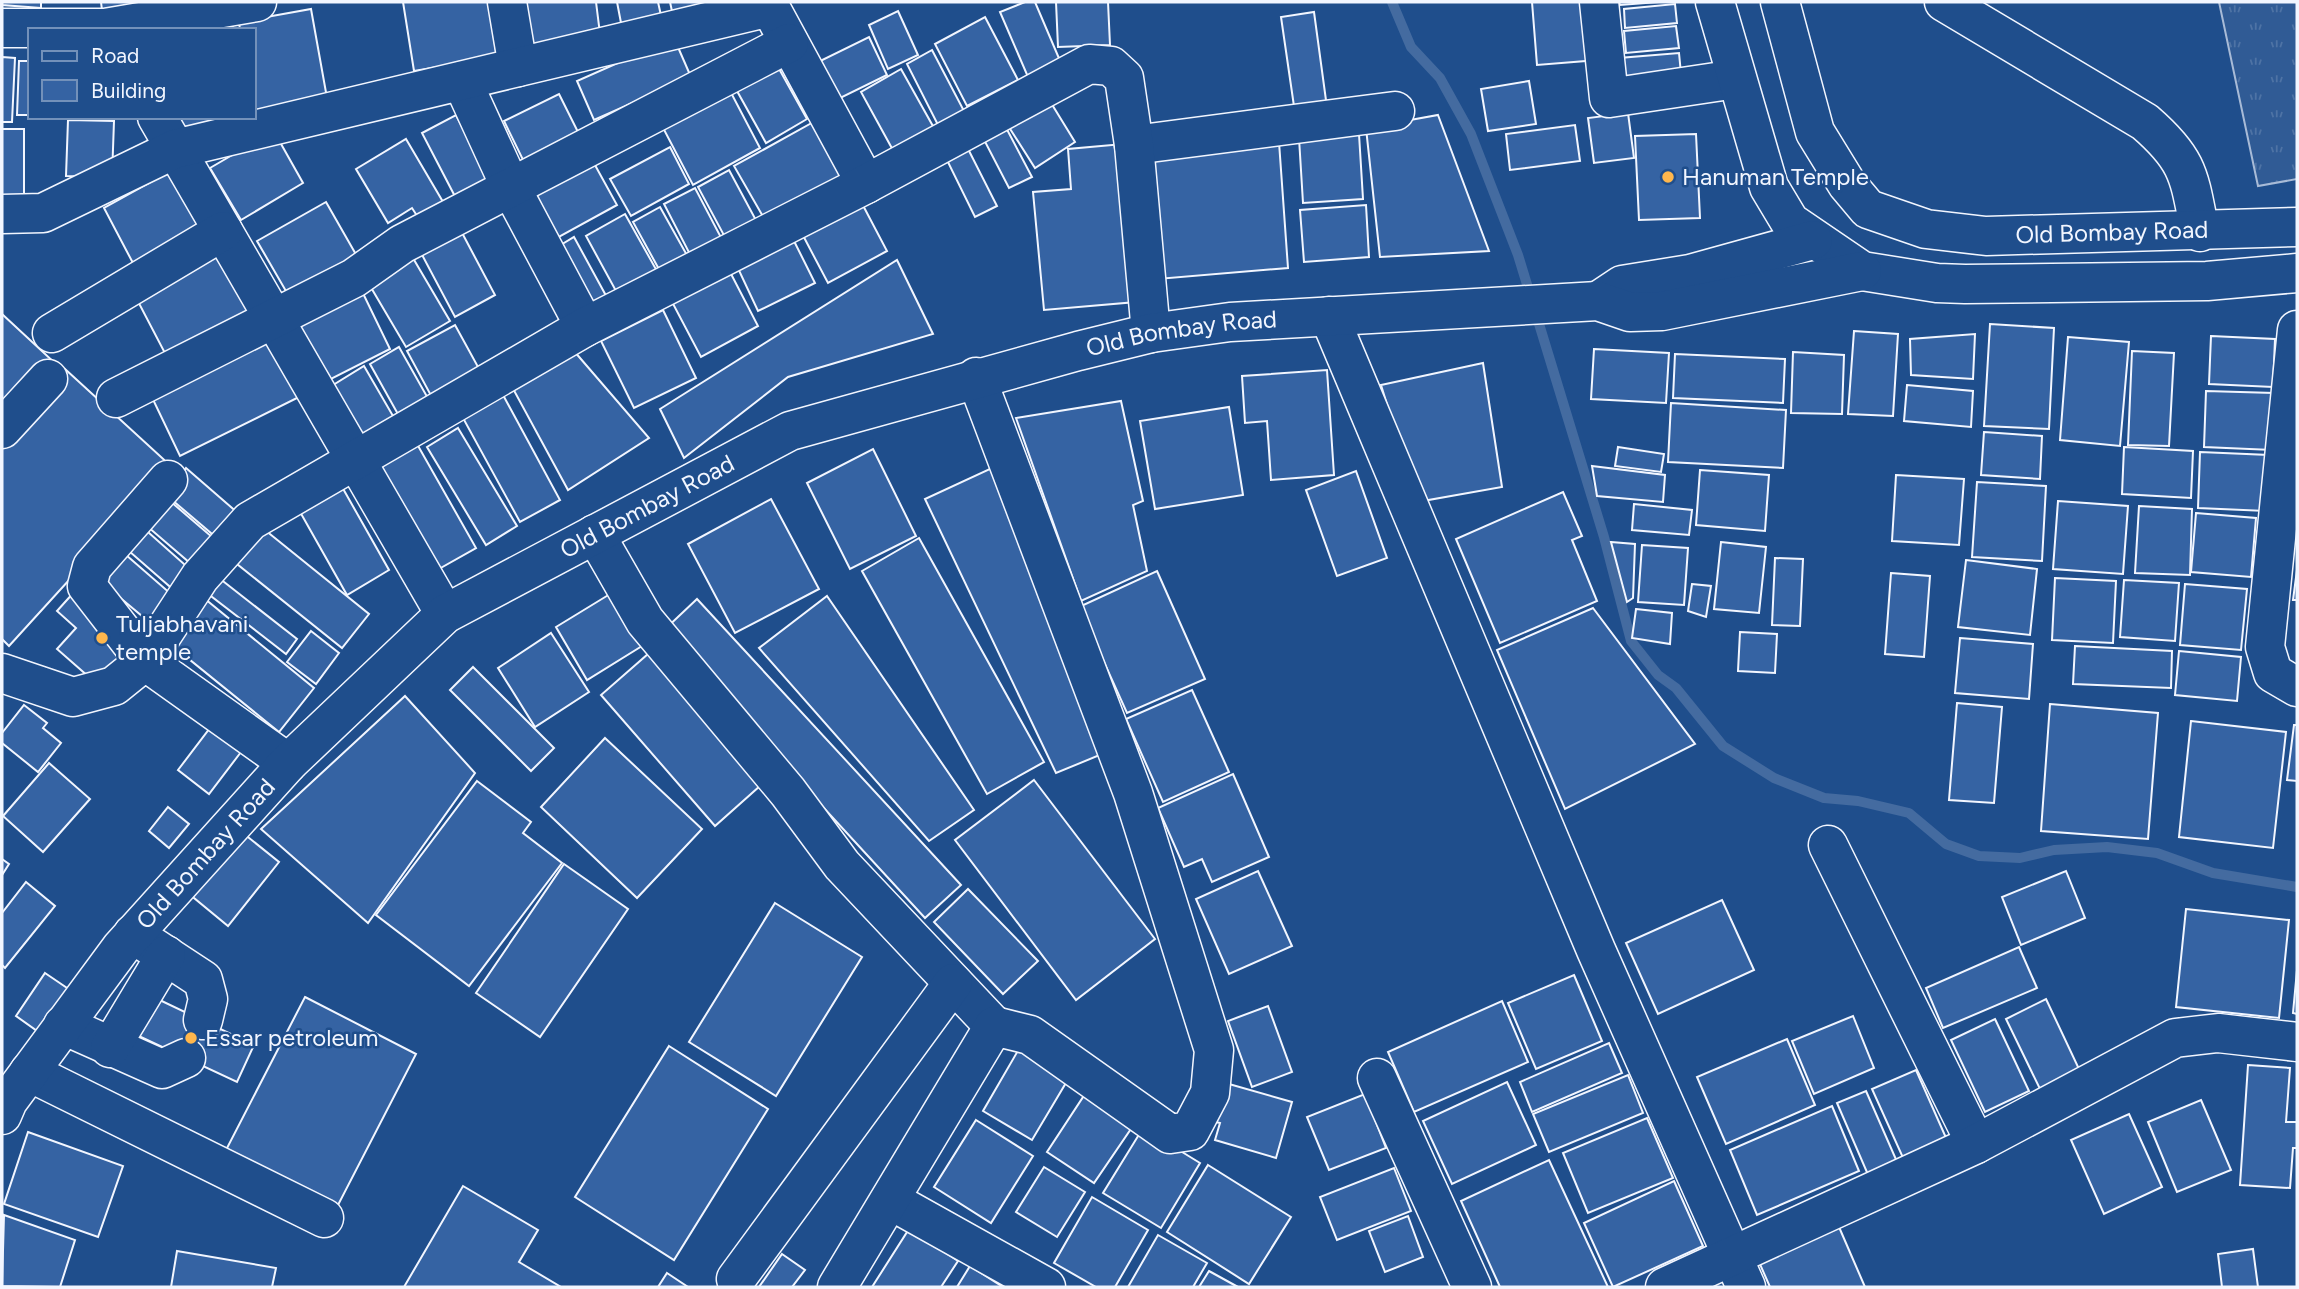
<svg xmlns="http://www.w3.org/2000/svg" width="2299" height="1289" viewBox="0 0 2299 1289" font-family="Figtree,sans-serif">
	<defs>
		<pattern id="grass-tufts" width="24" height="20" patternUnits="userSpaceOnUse" patternTransform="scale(1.75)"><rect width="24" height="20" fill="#305b95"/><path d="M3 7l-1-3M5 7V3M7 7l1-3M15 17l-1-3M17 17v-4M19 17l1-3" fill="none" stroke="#4e73a5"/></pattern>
	</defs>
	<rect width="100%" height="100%" fill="#1f4e8c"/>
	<path fill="url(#grass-tufts)" stroke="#a8bbd7" stroke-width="2" d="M2219 2H2297V179L2258 186Z"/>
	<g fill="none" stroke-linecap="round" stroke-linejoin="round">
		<path stroke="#446ba0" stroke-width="10" d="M1392 2 1411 47 1440 78 1471 134 1518 255 1604 537 1631 641 1658 675 1676 688 1723 746 1774 778 1824 798 1858 801 1909 813 1946 844 1979 856 2020 858 2054 850 2107 847 2157 853 2213 873 2297 887"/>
	</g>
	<g fill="#3563a3" stroke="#f2f6ff" stroke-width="2">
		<path d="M2 2H41V8L2 5Z"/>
		<path d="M101 2H155L102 10Z"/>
		<path d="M403 2H488L497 57 414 71Z"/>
		<path d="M517 2H596L600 34 523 46Z"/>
		<path d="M617 2H658L662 20 622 28Z"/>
		<path d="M670 2H758L673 16Z"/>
		<path d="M1025 2H1035L1061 63 1028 77 1000 12Z"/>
		<path d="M1056 2H1108L1110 45 1058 47Z"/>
		<path d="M1532 2H1593L1598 60 1537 65Z"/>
		<path d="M1619 2H1659L1620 5Z"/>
		<path d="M1675 4 1677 23 1625 28 1624 9Z"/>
		<path d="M311 9 327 98 255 112 254 30H240L239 22Z"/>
		<path d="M898 11 918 55 888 69 869 25Z"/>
		<path d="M1314 12 1328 115 1296 120 1281 17Z"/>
		<path d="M985 17 1018 80 967 106 935 44Z"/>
		<path d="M232 22 233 30H201Z"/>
		<path d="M1676 26 1679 48 1626 53 1624 31Z"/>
		<path d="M869 37 887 75 828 104 810 66Z"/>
		<path d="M674 38 691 77 594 120 577 81Z"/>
		<path d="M932 50 964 111 938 125 907 64Z"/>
		<path d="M1679 53 1682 84 1621 90 1619 58Z"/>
		<path d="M2 57 15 58 12 122H2Z"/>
		<path d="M773 58 807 119 766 143 732 82Z"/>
		<path d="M19 61H30V115H17Z"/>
		<path d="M901 69 934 128 894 152 861 92Z"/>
		<path d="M1529 81 1536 124 1488 131 1481 89Z"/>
		<path d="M728 87 760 148 693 185 661 124Z"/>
		<path d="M559 94 582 140 527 168 504 121Z"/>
		<path d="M1048 98 1075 142 1035 168 1007 124Z"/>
		<path d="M1628 113 1634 158 1594 163 1588 118Z"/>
		<path d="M456 115 494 187 460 206 422 133Z"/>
		<path d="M1438 115 1489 251 1380 257 1366 128Z"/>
		<path d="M166 117H249L171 137Z"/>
		<path d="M68 120 114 121 112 177 66 176Z"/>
		<path d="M817 120 847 174 765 220 734 166Z"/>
		<path d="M1002 120 1032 177 1009 188 980 132Z"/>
		<path d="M1575 125 1580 161 1510 170 1506 134Z"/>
		<rect x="2" y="129" width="22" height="66"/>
		<path d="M1359 134 1363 199 1303 203 1299 138Z"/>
		<path d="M1696 134 1700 218 1639 220 1635 136Z"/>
		<path d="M276 135 303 183 241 220 210 168 258 140Z"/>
		<path d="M406 139 446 207 421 222 412 208 388 223 356 169Z"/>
		<path d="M963 139 997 206 975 217 942 150Z"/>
		<path d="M1279 142 1288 268 1146 280 1152 151Z"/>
		<path d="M1123 144 1136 302 1044 310 1033 192 1071 189 1068 149Z"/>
		<path d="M670 147 689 184 631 216 610 179Z"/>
		<path d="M590 156 617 205 557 238 531 189Z"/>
		<path d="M178 167 208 224 134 265 104 208Z"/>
		<path d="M729 170 758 224 727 241 698 187Z"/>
		<path d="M695 188 726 247 695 264 664 204Z"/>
		<path d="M857 194 887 251 828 283 798 226Z"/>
		<path d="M326 202 362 265 294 305 257 241Z"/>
		<path d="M1366 205 1369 257 1304 262 1300 210Z"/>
		<path d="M660 207 693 266 666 282 633 222Z"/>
		<path d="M625 214 662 280 622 302 586 236Z"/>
		<path d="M460 229 495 295 455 317 420 251Z"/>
		<path d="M791 235 815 283 758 311 735 262Z"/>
		<path d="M574 237 610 303 589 316 554 249Z"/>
		<path d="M216 246 252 315 168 359 132 290Z"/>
		<path d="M410 253 450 321 406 347 366 279Z"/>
		<path d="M897 260 933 334 788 377 684 458 660 409Z"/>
		<path d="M729 270 758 326 701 357 671 300Z"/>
		<path d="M358 283 390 349 325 382 292 316Z"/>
		<path d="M663 310 696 378 634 408 601 341Z"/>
		<path d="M2 314 57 365 2 426Z"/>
		<path d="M1990 324 2054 328 2049 429 1984 426Z"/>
		<path d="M455 325 483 376 435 403 407 351Z"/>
		<path d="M267 327 301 396 180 456 147 387Z"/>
		<path d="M1854 331 1898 334 1893 416 1848 414Z"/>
		<path d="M1975 334 1973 379 1911 375 1910 339Z"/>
		<path d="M2211 336 2275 339 2273 387 2209 384Z"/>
		<path d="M2068 337 2129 342 2120 446 2060 440Z"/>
		<path d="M399 347 434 409 404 425 370 364Z"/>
		<path d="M1594 349 1669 353 1666 403 1591 399Z"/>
		<path d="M574 351 649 438 568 490 511 385Z"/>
		<path d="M2132 351 2174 353 2169 446 2128 445Z"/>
		<path d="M1793 352 1844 355 1842 414 1791 413Z"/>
		<path d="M1675 354 1785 359 1783 403 1673 398Z"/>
		<path d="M1483 363 1502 487 1417 502 1381 385Z"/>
		<path d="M364 366 400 428 360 450 325 390Z"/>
		<path d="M65 369 172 467 9 646 2 639V438Z"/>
		<path d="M1327 370 1334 475 1271 480 1267 421 1245 423 1242 376Z"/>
		<path d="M1907 385 1973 391 1971 427 1904 421Z"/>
		<path d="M2206 391 2274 393 2272 450 2204 447Z"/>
		<path d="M503 395 560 500 520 522 463 418Z"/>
		<path d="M1121 401 1143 501 1133 505 1147 571 1081 601 1016 418Z"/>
		<path d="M1671 403 1786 410 1783 468 1668 462Z"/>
		<path d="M1229 407 1243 495 1155 509 1140 421Z"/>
		<path d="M458 428 517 526 486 545 427 447Z"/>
		<path d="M1984 432 2042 436 2040 479 1981 475Z"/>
		<path d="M417 444 476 548 430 574 371 471Z"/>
		<path d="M1618 447 1664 454 1661 472 1615 466Z"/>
		<path d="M2124 447 2193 451 2191 498 2122 494Z"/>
		<path d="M873 449 916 536 850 569 807 483Z"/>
		<path d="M2200 452 2269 455 2266 511 2198 508Z"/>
		<path d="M1592 466 1665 475 1663 502 1597 496Z"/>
		<path d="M994 467 1107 752 1056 773 925 499Z"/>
		<path d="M186 468 239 514 218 539 165 494Z"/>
		<path d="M1700 470 1769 475 1765 531 1696 525Z"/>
		<path d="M1356 471 1387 558 1337 576 1306 490Z"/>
		<path d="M1896 475 1964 479 1959 545 1892 541Z"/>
		<path d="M337 478 389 570 347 595 295 503Z"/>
		<path d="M1977 482 2046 486 2042 561 1972 557Z"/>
		<path d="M1563 492 1582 536 1572 540 1597 601 1500 643 1456 539Z"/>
		<path d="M163 495 219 543 197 569 141 521Z"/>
		<path d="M771 499 819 589 735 633 688 544Z"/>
		<path d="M2058 501 2128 506 2123 574 2053 569Z"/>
		<path d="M1634 504 1692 510 1689 535 1632 530Z"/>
		<path d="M2139 506 2192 509 2190 575 2135 573Z"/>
		<path d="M2196 513 2256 518 2251 577 2191 572Z"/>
		<path d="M139 524 193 572 176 592 122 545Z"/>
		<path d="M260 526 369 614 342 648 232 560Z"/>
		<path d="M919 538 1044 762 987 794 862 571Z"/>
		<path d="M1611 542 1635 544 1633 598 1627 602Z"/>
		<path d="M1721 542 1766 547 1759 613 1714 609Z"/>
		<path d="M1642 545 1688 548 1684 605 1638 602Z"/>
		<path d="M118 548 171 594 148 621 94 576Z"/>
		<path d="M1775 558 1803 559 1800 626 1772 625Z"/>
		<path d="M1966 560 2037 569 2030 635 1958 627Z"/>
		<path d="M2297 570V600H2293Z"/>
		<path d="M1157 571 1205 679 1127 713 1079 607Z"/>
		<path d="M1891 573 1930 576 1924 657 1885 654Z"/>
		<path d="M219 578 297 639 286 654 207 593Z"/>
		<path d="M2055 578 2116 581 2113 643 2052 640Z"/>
		<path d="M2124 580 2179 583 2175 641 2120 637Z"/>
		<path d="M1692 584 1711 586 1706 617 1688 611Z"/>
		<path d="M2185 584 2247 589 2241 650 2180 645Z"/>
		<path d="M102 587 147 628 97 684 57 649 76 628 57 611 75 591Z"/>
		<path d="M199 594 314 688 279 732 163 638Z"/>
		<path d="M610 594 642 646 587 680 556 627Z"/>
		<path d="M827 596 974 810 929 841 759 648Z"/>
		<path d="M697 599 961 885 925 918 662 632Z"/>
		<path d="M1593 608 1695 744 1565 809 1497 650Z"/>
		<path d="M1636 609 1672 613 1670 644 1632 638Z"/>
		<path d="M311 631 339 653 316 684 287 662Z"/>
		<path d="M1740 632 1777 634 1775 673 1738 671Z"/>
		<path d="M551 633 589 692 535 727 498 668Z"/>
		<path d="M1960 638 2033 644 2029 699 1955 693Z"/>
		<path d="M2075 646 2172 651 2171 688 2073 684Z"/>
		<path d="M656 647 770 777 715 826 601 695Z"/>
		<path d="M2179 651 2241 657 2237 701 2175 695Z"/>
		<path d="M473 667 554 748 531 771 450 690Z"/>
		<path d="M1192 690 1229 772 1163 802 1126 719Z"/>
		<path d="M405 696 475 773 368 923 261 829Z"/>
		<path d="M1957 703 2002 707 1994 803 1949 800Z"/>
		<path d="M2050 704 2158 713 2148 839 2041 831Z"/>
		<path d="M24 705 47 723 43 728 61 743 38 772 2 743V733Z"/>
		<path d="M2191 721 2286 732 2273 848 2179 837Z"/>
		<path d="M2294 725H2297V781L2287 780Z"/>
		<path d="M210 728 241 752 209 794 178 770Z"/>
		<path d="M605 738 702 829 637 898 541 807Z"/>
		<path d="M49 763 90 799 43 852 3 816Z"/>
		<path d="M1233 774 1269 857 1212 882 1202 859 1184 867 1158 808Z"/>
		<path d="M1034 780 1155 939 1076 1000 955 840Z"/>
		<path d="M477 781 531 822 523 833 562 863 469 986 376 915Z"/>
		<path d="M168 807 189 824 169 848 149 831Z"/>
		<path d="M238 829 279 862 228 926 188 893Z"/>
		<path d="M2 859 9 864 2 875Z"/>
		<path d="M564 864 628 909 540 1037 476 993Z"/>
		<path d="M1258 871 1292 946 1229 974 1196 899Z"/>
		<path d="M2066 871 2085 918 2021 945 2002 897Z"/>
		<path d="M26 882 55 906 5 968 2 965V913Z"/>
		<path d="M968 889 1038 961 1003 994 934 922Z"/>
		<path d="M1722 900 1754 970 1658 1014 1626 943Z"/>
		<path d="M775 903 862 957 776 1096 689 1042Z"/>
		<path d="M2186 909 2289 920 2279 1018 2176 1007Z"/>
		<path d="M2019 947 2037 988 1943 1028 1926 988Z"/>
		<path d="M2297 970V1014L2293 1013Z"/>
		<path d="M45 973 70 990 40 1033 16 1016Z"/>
		<path d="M1574 975 1602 1041 1536 1069 1508 1003Z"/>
		<path d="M145 993 254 1045 237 1082 128 1031Z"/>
		<path d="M305 997 416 1054 337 1207 226 1150Z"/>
		<path d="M2046 999 2079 1069 2040 1089 2006 1019Z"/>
		<path d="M1502 1001 1528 1062 1414 1112 1388 1052Z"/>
		<path d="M1268 1006 1292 1072 1252 1087 1228 1021Z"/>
		<path d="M1853 1016 1874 1068 1814 1094 1792 1041Z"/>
		<path d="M1995 1019 2029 1091 1985 1112 1951 1040Z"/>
		<path d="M1787 1039 1815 1105 1726 1144 1697 1077Z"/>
		<path d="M1023 1042 1073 1071 1032 1140 983 1111Z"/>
		<path d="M1609 1043 1622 1073 1532 1112 1520 1082Z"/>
		<path d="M669 1046 768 1109 674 1260 575 1197Z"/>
		<path d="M2248 1065 2290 1068 2286 1122H2297V1148H2293L2290 1188 2240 1185Z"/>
		<path d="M1916 1070 1947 1140 1904 1160 1872 1089Z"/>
		<path d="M1628 1075 1643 1113 1549 1152 1533 1114Z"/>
		<path d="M1222 1082 1292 1102 1276 1158 1215 1140 1220 1123 1211 1121Z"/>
		<path d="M1507 1082 1536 1145 1452 1184 1423 1121Z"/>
		<path d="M1089 1088 1137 1120 1094 1183 1047 1152Z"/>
		<path d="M1866 1091 1898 1164 1869 1177 1837 1103Z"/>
		<path d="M1365 1094 1386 1148 1329 1170 1307 1117Z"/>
		<path d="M2201 1100 2231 1170 2177 1192 2148 1122Z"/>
		<path d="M1832 1106 1859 1171 1757 1215 1730 1150Z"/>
		<path d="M2129 1114 2162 1187 2104 1214 2071 1140Z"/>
		<path d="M1647 1118 1673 1178 1588 1213 1563 1153Z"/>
		<path d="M976 1120 1033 1156 991 1223 934 1187Z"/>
		<path d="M1143 1128 1200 1163 1161 1228 1103 1193Z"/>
		<path d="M28 1132 123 1166 98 1237 4 1204Z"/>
		<path d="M1549 1160 1608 1287H1500L1461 1201Z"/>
		<path d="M1208 1165 1291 1217 1249 1284 1167 1232Z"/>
		<path d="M1044 1167 1085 1192 1057 1237 1016 1212Z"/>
		<path d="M1394 1168 1411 1211 1337 1240 1320 1197Z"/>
		<path d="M1674 1181 1703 1246 1613 1287 1584 1223Z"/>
		<path d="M463 1186 538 1230 519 1262 561 1287H404Z"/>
		<path d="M1092 1197 1148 1230 1115 1287H1096L1054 1263Z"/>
		<path d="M4 1215 75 1240 60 1287 2 1286Z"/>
		<path d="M1408 1216 1423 1257 1385 1272 1369 1231Z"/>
		<path d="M1839 1227 1865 1287H1770L1759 1262Z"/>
		<path d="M909 1229 958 1261 941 1287H872Z"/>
		<path d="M1158 1235 1207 1263 1193 1287H1128Z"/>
		<path d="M2253 1249 2258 1287H2222L2218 1254Z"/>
		<path d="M177 1251 276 1268 272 1287H171Z"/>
		<path d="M782 1254 805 1270 792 1287H759Z"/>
		<path d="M970 1266 1003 1287H957Z"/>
		<path d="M1209 1271 1238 1287H1199Z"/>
		<path d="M667 1273 688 1287H658Z"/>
	</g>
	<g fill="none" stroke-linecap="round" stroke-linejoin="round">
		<defs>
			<g id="minor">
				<path d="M507 2 518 67"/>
				<path d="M1599 2 1609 98 1736 79"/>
				<path d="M1944 2 2145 122C2190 161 2189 177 2200 232"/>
				<path d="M2 28H105L257 2"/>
				<path d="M462 81 511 188 585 327"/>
				<path d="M157 117 445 614"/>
				<path d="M1134 145 1395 111"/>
				<path d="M2 214 43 213 175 149 770 7 866 184"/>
				<path d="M1329 316 1596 950 1746 1287"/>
				<path d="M2297 330 2265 647 2273 673 2297 687"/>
				<path d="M52 333 223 231"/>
				<path d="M116 398 354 278 402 244 789 43"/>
				<path d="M2 429 48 379"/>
				<path d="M168 480 92 567 87 586 145 661 200 577 250 521 585 327 866 184 1089 64 1111 66 1124 78 1134 145 1151 333"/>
				<path d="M595 534 645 621 788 792 842 865 994 1026"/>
				<path d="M2 673 73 697 114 686 145 661 288 763"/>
				<path d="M1828 845 1976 1144"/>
				<path d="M133 934 203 980 208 999 203 1020"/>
				<path d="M63 1025 162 1069 186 1058"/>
				<path d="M110 1048 166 955"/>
				<path d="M29 1072 324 1218"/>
				<path d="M1377 1078 1472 1287"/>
				<path d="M890 1200 1046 1287"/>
				<path d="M736 1279 953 983"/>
				<path d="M837 1287 994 1026 1030 1035 1170 1134 1190 1131 1210 1093 1214 1050 1133 793 976 377"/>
				<path d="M1665 1287 1976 1144 2175 1038 2218 1033 2297 1042"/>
			</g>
			<g id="major">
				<path d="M1715 2 1769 187 1790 222 1862 271 1937 283 1965 284 2207 281 2297 273"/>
				<path id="s1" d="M1780 2 1815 132 1847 184 1868 209 1926 229 1986 236 2297 227"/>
				<path d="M1598 301 1622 285 1690 274 1813 240"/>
				<path id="s2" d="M2 1115 8 1101 121 948 288 763 445 614 790 431 1078 351 1151 333 1230 322 1598 301 1630 312 1662 311 1862 271"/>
			</g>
		</defs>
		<use href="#minor" stroke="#f2f6ff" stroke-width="41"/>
		<use href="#major" stroke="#f2f6ff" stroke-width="41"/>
		<use href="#minor" stroke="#1f4e8c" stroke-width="38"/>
		<use href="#major" stroke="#1f4e8c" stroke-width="38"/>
	</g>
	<g fill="#ffb74d" stroke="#1f4e8c" stroke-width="2.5">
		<circle cx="1668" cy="177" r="7"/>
		<circle cx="102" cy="638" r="7"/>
		<circle cx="191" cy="1038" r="7"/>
	</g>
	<g text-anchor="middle" stroke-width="5" stroke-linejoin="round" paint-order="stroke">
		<g font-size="24" fill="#f2f6ff" stroke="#1f4e8c" text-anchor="start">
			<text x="1682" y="185">Hanuman Temple</text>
			<text x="116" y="632">Tuljabhavani<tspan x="116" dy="28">temple</tspan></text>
			<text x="205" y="1046">Essar petroleum</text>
		</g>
		<g font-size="24" fill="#f2f6ff" stroke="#1f4e8c">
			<text dy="8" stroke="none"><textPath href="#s1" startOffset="476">Old Bombay Road</textPath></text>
			<text dy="8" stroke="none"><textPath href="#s2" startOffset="1466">Old Bombay Road</textPath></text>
			<text dy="8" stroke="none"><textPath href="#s2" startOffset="900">Old Bombay Road</textPath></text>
			<text dy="8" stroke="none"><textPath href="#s2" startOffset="332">Old Bombay Road</textPath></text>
		</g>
	</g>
	<rect width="2299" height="1289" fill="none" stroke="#f2f6ff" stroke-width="7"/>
	<rect x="28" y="28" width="228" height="91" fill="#1f4e8c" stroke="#7391ba" stroke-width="2"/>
	<rect x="42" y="51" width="35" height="10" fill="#1f4e8c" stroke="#7391ba" stroke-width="2"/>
	<text x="91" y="63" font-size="21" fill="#f2f6ff">Road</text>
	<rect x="42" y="80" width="35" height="21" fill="#3563a3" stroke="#7391ba" stroke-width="2"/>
	<text x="91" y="98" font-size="21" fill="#f2f6ff">Building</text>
</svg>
